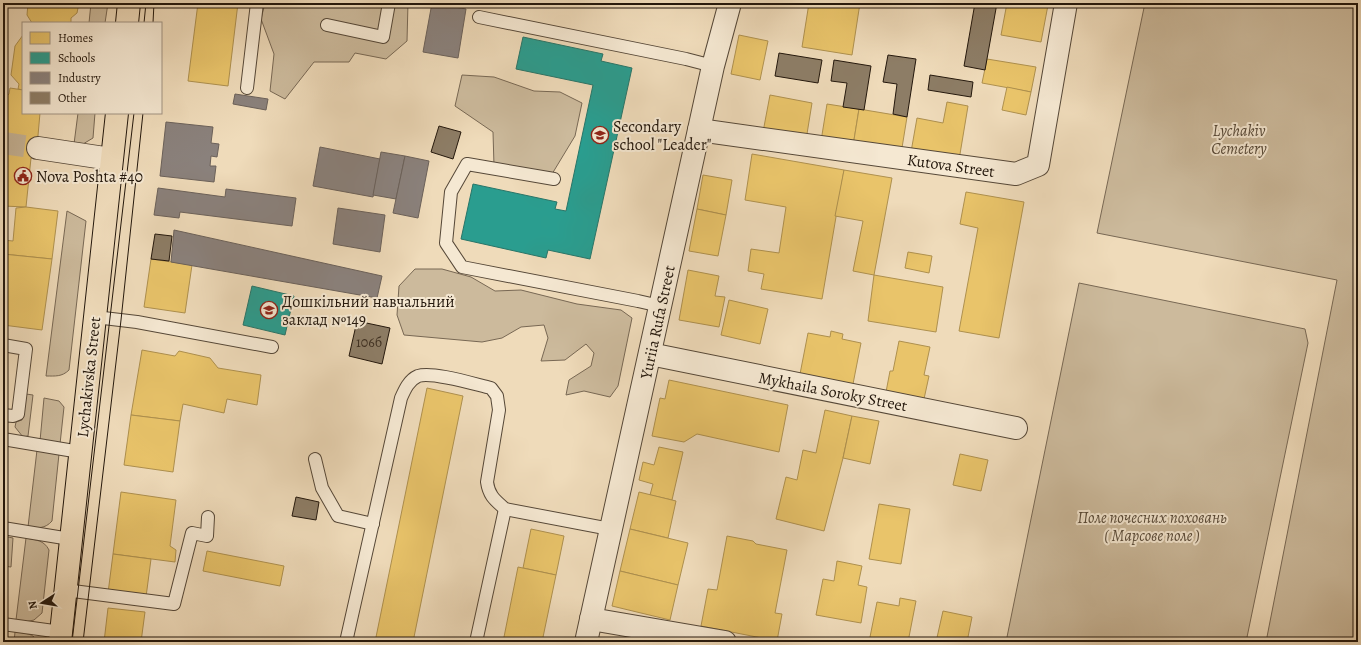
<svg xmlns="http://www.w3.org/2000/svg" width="1361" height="645" viewBox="0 0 1361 645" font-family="Alegreya,serif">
	<rect width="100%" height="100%" fill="#efdbba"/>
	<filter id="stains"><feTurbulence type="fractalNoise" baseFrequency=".005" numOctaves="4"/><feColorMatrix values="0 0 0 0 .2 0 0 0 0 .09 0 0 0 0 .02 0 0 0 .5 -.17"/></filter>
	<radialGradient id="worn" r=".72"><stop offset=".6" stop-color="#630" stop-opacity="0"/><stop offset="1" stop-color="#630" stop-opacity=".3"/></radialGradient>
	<g fill="#ccba9c" stroke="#786854">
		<path d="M91 3H108L105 23H89Z"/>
		<path d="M265 3H408L407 41 386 59 355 53 349 62H314L285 99 270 91 274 54 261 19Z"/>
		<path d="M1145 3H1358V642H1266L1337 280 1097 233Z"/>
		<path d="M462 75 494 77 534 91 560 92 582 103 575 136 552 174 494 166 493 132 455 106Z"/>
		<path d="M78 113H95L93 138 83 144H74Z"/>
		<path d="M67 211 86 221 69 370C62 377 55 376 46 376Z"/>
		<path d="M415 269H442L471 277 495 291 521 290 577 304 621 310 632 318 618 386 610 397 584 391 566 395 569 380 591 366 594 353 586 344 565 360 541 361 548 338 544 325 521 327 502 338 482 342 404 335 397 315 399 286Z"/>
		<path d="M1079 283 1305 329 1308 343 1246 642H1006Z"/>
		<path d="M26 394 33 395 28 436 23 437 15 427 16 422 22 420Z"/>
		<path d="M44 398 59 401 64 407 60 444 40 441Z"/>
		<path d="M37 450 59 454 52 521C45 529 38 528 28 527Z"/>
		<path d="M3 536 13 538 11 567 3 566Z"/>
		<path d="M26 538C36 540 44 540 49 550L42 613 34 620 25 622 16 620Z"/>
		<path d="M15 632C24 633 34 633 38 642H14Z"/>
	</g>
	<g fill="#e9c46a" stroke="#ae904e">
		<path d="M28 3H79L77 13 71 18V23H32L27 15Z"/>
		<path d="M198 3H238L228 86 188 81Z"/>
		<path d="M809 3H860L852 55 802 47Z"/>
		<path d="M1007 3H1037L1048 5 1041 42 1001 35Z"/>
		<path d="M23 35V90L18 89 19 84 11 75 15 46Z"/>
		<path d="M739 35 768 41 760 80 731 74Z"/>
		<path d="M987 59 1036 67 1031 92 982 83Z"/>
		<path d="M1007 87 1031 92 1026 115 1002 110Z"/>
		<path d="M10 88 23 90V113H40L36 158H31L26 207 3 206V99L9 94Z"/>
		<path d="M770 95 812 103 806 140 763 132Z"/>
		<path d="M947 102 968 106 959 160 911 152 917 118 943 123Z"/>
		<path d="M827 104 859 109 853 146 821 141Z"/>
		<path d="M859 109 907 117 901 154 853 146Z"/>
		<path d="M752 154 844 170 822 299 761 289 764 274 748 271 751 249 779 253 786 207 745 200Z"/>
		<path d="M844 170 892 178 874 275 853 271 863 221 835 216Z"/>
		<path d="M703 175 732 180 726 215 697 209Z"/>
		<path d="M966 192 1024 202 999 338 959 331 978 228 960 224Z"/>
		<path d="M26 207 58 211 52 259 3 254V240L13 241 16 208Z"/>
		<path d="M697 209 726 215 718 256 689 251Z"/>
		<path d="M908 252 932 256 929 273 905 268Z"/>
		<path d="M3 254 52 259 42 330 3 325V288L6 272H3Z"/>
		<path d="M151 259 192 265 185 313 144 307Z"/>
		<path d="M688 270 719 276 715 296 725 297 719 327 679 320Z"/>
		<path d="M874 275 943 287 936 332 868 321Z"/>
		<path d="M729 300 768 309 760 344 721 335Z"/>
		<path d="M831 331 843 334 842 339 861 343 853 384 800 374 808 333 830 337Z"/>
		<path d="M899 341 930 347 924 375 929 376 924 399 886 392 890 371H893Z"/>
		<path d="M142 350 175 356 179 351 210 358 218 368 261 375 257 405 227 399 224 413 183 404 180 421 131 415Z"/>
		<path d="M669 380 788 405 779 452 697 434 684 442 652 436 660 398 665 399Z"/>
		<path d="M427 388 463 396 413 642H375Z"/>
		<path d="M825 410 852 416 843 458 824 531 776 519 786 477 797 480 803 450 816 453Z"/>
		<path d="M131 415 180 421 173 472 124 465Z"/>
		<path d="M852 416 879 421 870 464 843 458Z"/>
		<path d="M659 447 683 452 672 500 650 495 653 484 639 480 643 462 654 465Z"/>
		<path d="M960 454 988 460 981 491 953 485Z"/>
		<path d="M121 492 176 500 170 546 176 550 175 562 113 554Z"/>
		<path d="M639 492 676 501 668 538 630 529Z"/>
		<path d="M879 504 910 509 901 564 869 559Z"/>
		<path d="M531 529 564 536 556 575 523 568Z"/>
		<path d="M630 529 688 543 678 585 620 571Z"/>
		<path d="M727 536 753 541 756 544 787 550 775 613 782 614 777 641 701 626 708 589 717 590Z"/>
		<path d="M207 551 284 566 280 586 203 571Z"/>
		<path d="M113 554 151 559 146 597 108 593Z"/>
		<path d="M837 561 862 566 858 585 867 587 861 623 816 615 823 579 834 581Z"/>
		<path d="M518 567 556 575 542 642H503Z"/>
		<path d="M620 571 678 585 670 620 612 606Z"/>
		<path d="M900 598 916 601 908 642H869L877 602 899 606Z"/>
		<path d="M108 608 145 612 141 642H104Z"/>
		<path d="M943 611 972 617 967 642H936Z"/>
	</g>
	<g fill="#2a9d8f" stroke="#287568">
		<path d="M523 37 603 54 601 61 632 68 590 259 548 250 546 258 461 239 473 184 557 202 555 209 566 211 593 85 516 69Z"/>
		<path d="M252 286 294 296 285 335 243 325Z"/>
	</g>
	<g fill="#8a817c" stroke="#6b615a">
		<path d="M432 3 466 9 458 58 423 52Z"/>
		<path d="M235 94 268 99 266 110 233 104Z"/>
		<path d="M166 122 213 127 211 143 219 144 217 157 211 156 210 166H216L214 182 160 176Z"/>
		<path d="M320 147 380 159 373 197 313 186Z"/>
		<path d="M381 152 405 156 396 199 373 195Z"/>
		<path d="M405 156 429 161 418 218 393 213Z"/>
		<path d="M158 188 225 197 226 189 296 198 292 226 180 212 179 218 154 215Z"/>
		<path d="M338 208 385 215 380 252 333 244Z"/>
		<path d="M174 230 382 276 377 298 171 262Z"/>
	</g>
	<g fill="#8d7d66" stroke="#23170c">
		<path d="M975 3H997L985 70 964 66Z"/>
		<path d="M779 53 822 60 818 83 775 76Z"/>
		<path d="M888 55 916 59 907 117 893 114 897 84 883 82Z"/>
		<path d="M834 60 871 66 864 110 843 107 847 83 831 81Z"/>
		<path d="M930 75 973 82 971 97 928 90Z"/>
		<path d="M439 126 461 132 453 159 431 152Z"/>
		<path d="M155 234 172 236 169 261 151 259Z"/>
		<path d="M357 321 390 328 382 364 349 356Z"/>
		<path d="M296 497 319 502 316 520 292 516Z"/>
	</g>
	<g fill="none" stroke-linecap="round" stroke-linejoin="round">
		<path stroke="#c6b497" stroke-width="22" stroke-dasharray="22 11" stroke-linecap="butt" d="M3 143 38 148"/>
		<defs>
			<g id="lane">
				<path d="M479 17 686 59 713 66"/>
				<path d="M327 25 383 37 389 3"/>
				<path d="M247 88 257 3"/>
				<path d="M554 179 467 164 451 192 446 243 462 267 638 301 660 306"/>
				<path d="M95 317 137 322 272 347"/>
				<path d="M3 345 26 349 18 414 13 416 3 415"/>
				<path d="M3 439 80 452"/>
				<path d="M315 459 322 488 338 516 373 524"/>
				<path d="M3 528 70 539"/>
				<path d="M65 590 174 604 192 533 207 536 208 517"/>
				<path d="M3 624 61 632"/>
				<path d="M346 642 401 398C405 389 409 380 418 376 432 371 474 384 491 388L497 396 499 410 487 482C489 496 495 500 505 509L610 529"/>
				<path d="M476 642 505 509"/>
			</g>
			<g id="street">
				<path d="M699 130 1016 174 1038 165 1066 3"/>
				<path d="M38 148 111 159"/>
				<path d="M650 354 1016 428"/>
				<path d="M591 619 725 642"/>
				<path d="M586 642 693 157 713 66 730 3"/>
			</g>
			<g id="primary">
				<path d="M127 23 129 3"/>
				<path d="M60 642 117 113"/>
			</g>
		</defs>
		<use href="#lane" stroke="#564838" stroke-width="14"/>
		<use href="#street" stroke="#564838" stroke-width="24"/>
		<use href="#primary" stroke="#23170c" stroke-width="24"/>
		<use href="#lane" stroke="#f5e8d2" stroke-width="12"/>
		<use href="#street" stroke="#f5e8d2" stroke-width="22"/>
		<use href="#primary" stroke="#efdbba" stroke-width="22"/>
		<g stroke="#23170c" stroke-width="1">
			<path d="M144 23 146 3"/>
			<path d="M153 23 154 3"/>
			<path d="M72 642 134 113"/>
			<path d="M83 642 121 320 143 113"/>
		</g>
	</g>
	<defs>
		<symbol id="school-ring" viewBox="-11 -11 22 22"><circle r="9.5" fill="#f5e8d2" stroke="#8f2418" stroke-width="1.5"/><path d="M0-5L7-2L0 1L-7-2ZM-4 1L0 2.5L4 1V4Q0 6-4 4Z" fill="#8f2418"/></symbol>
		<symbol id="civic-ring" viewBox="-11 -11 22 22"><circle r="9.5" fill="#f5e8d2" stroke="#8f2418" stroke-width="1.5"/><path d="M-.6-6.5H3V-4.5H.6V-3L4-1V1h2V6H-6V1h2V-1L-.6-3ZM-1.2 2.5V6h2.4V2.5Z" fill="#8f2418"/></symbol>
	</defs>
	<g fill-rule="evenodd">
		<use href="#school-ring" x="590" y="125" width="20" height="20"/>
		<use href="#civic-ring" x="13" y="166" width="20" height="20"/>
		<use href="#school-ring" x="259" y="300" width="20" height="20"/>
	</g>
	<g text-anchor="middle" stroke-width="4" stroke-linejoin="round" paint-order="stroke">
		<g font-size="14" fill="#3e3022">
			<text x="369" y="347">106б</text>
		</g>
		<g font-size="16" fill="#23170c" stroke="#f5e8d2" text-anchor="start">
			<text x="613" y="132">Secondary<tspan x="613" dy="18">school "Leader"</tspan></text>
			<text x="36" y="182">Nova Poshta #40</text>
			<text x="282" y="307">Дошкільний навчальний<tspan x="282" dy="18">заклад №149</tspan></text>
		</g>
		<g font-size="16" font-style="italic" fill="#564837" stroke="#f5e8d2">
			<text x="1239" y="136">Lychakiv<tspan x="1239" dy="18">Cemetery</tspan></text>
			<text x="1152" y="523">Поле почесних поховань<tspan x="1152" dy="18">( Марсове поле )</tspan></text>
		</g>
		<g font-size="16" fill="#23170c" stroke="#f5e8d2">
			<text transform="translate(951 165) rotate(8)" y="6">Kutova Street</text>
			<text transform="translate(657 322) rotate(-78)" y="6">Yuriia Rufa Street</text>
			<text transform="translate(88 377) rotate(-84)" y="6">Lychakivska Street</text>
			<text transform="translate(833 391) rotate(11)" y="6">Mykhaila Soroky Street</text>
		</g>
	</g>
	<rect width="1361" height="645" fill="none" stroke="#efdbba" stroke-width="16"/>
	<rect x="4" y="4" width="1353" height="637" fill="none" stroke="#23170c" stroke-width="2"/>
	<rect x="8" y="8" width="1345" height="629" fill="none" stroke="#23170c"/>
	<rect x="22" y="22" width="140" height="92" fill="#f5e8d2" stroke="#a19483"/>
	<rect x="30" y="32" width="20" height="12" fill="#e9c46a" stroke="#a19483"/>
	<text x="58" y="42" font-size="12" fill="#23170c">Homes</text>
	<rect x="30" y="52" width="20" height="12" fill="#2a9d8f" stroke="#a19483"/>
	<text x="58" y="62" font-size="12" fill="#23170c">Schools</text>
	<rect x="30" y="72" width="20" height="12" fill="#8a817c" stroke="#a19483"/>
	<text x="58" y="82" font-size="12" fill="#23170c">Industry</text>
	<rect x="30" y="92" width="20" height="12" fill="#8d7d66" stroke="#a19483"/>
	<text x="58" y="102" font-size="12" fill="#23170c">Other</text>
	<g transform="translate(42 603) rotate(258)" stroke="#f5e8d2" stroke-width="3" paint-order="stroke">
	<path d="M0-3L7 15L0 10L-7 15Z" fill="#23170c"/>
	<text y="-6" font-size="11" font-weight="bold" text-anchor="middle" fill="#23170c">N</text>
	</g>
	<rect width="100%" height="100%" filter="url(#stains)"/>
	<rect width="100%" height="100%" fill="url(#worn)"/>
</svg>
